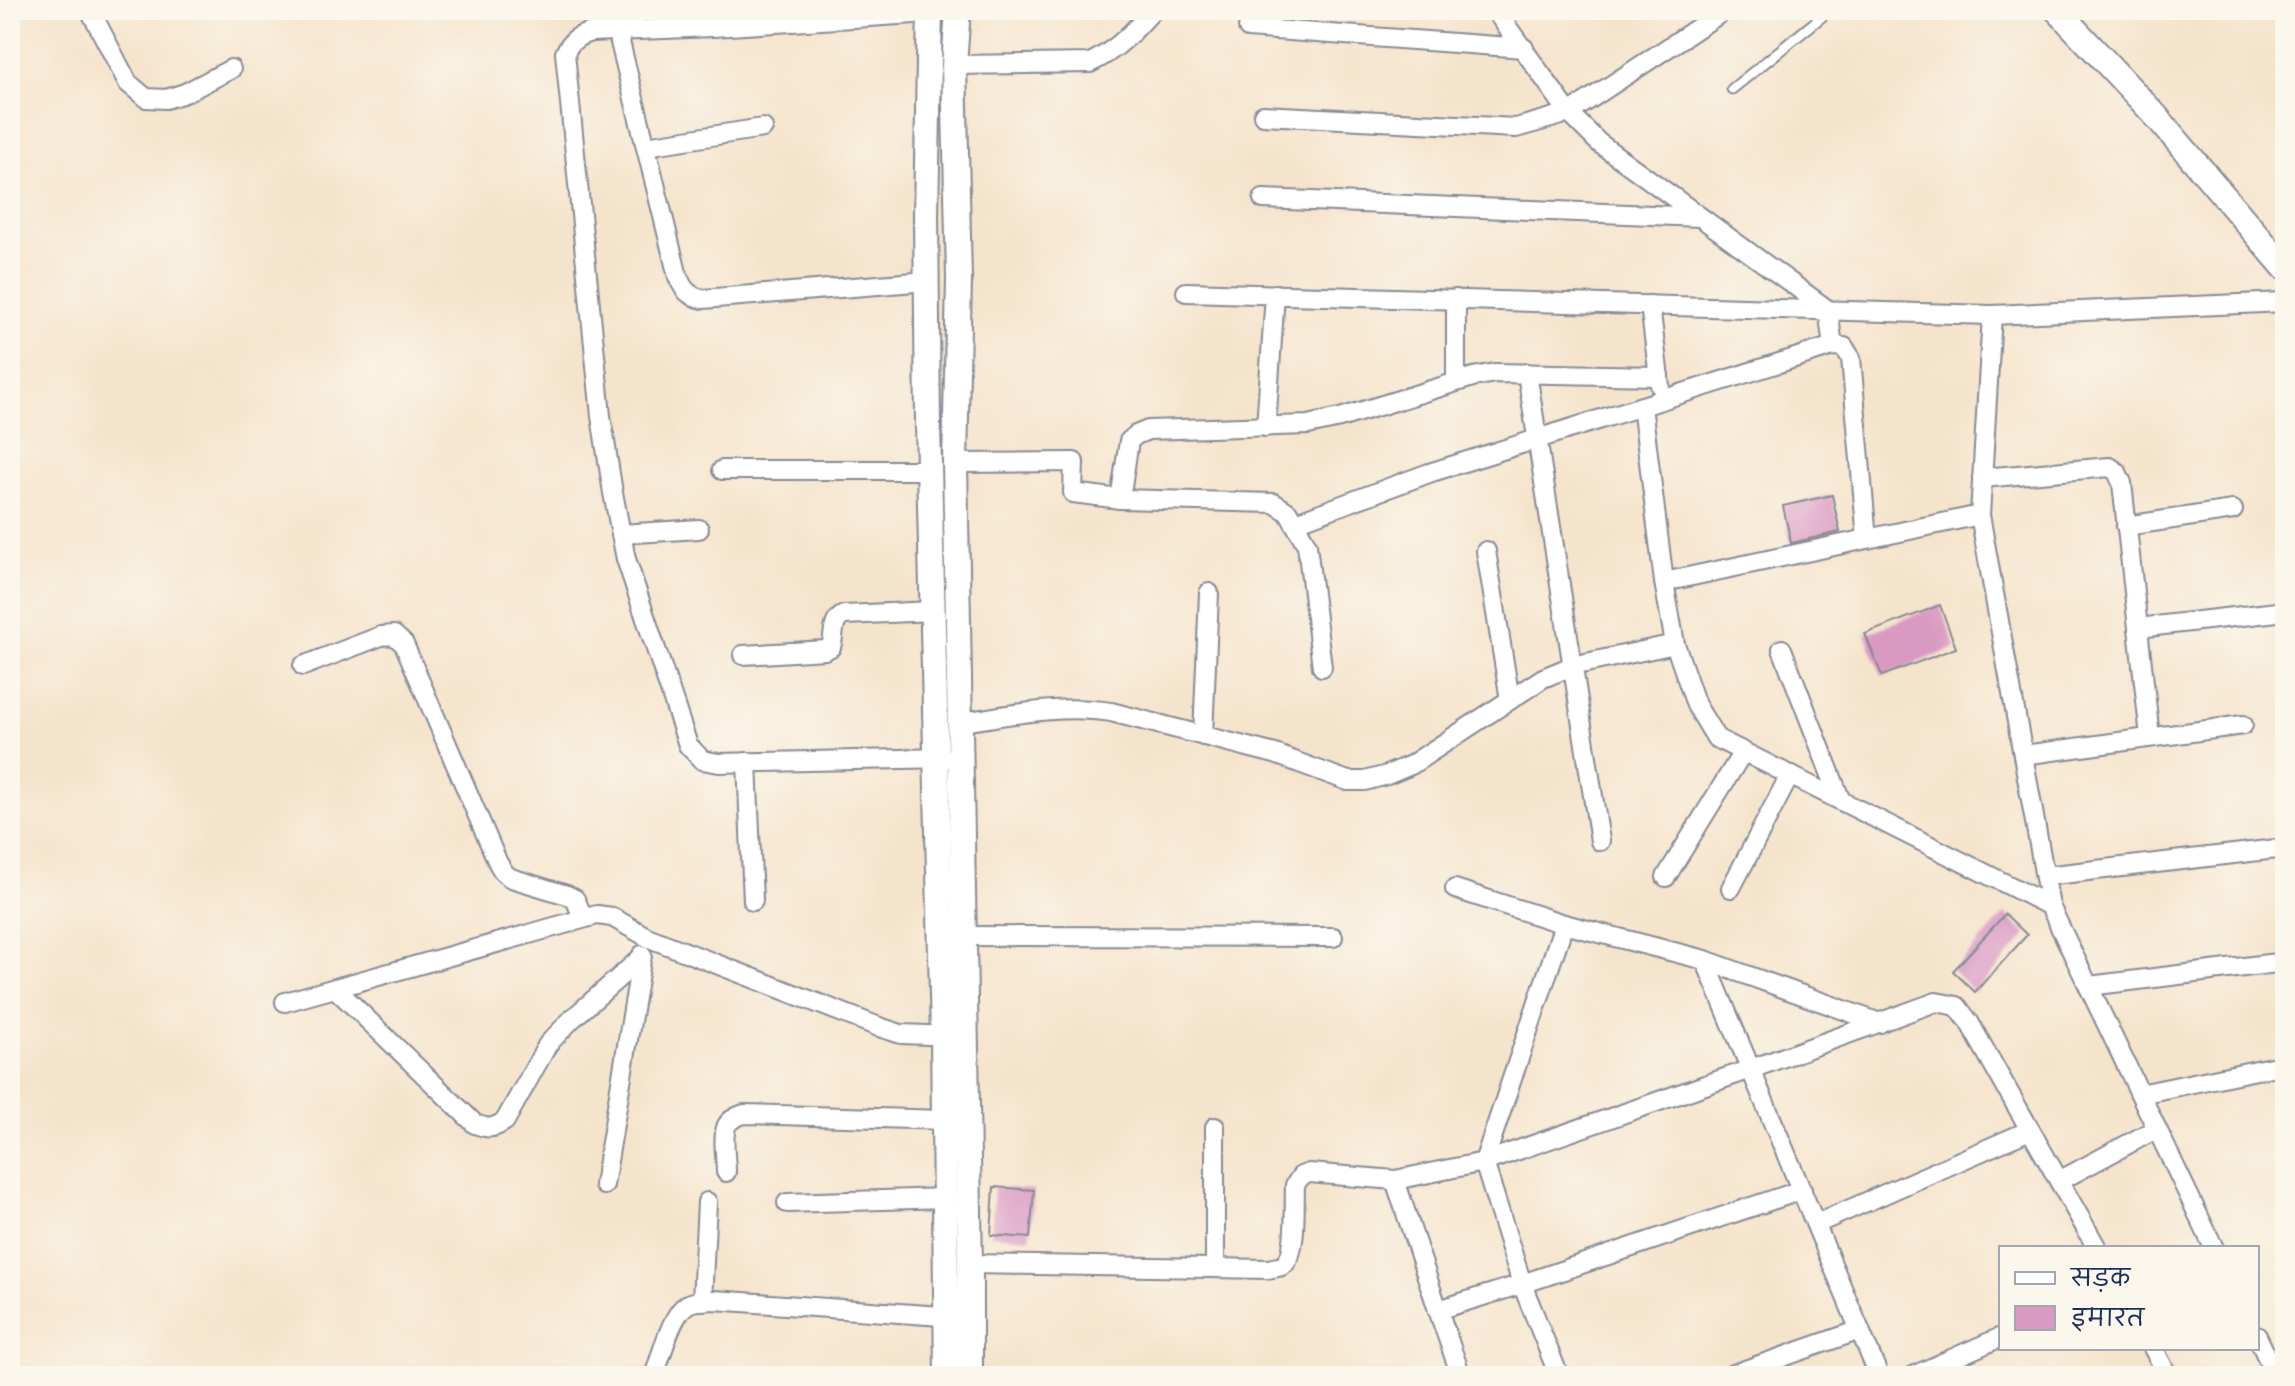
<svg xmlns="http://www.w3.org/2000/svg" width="2295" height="1386" viewBox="0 0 2295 1386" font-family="'Indie Flower','Playpen Sans Deva',sans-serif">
	<rect width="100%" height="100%" fill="#fbf7ec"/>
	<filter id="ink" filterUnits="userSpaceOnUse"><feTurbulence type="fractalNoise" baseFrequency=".0125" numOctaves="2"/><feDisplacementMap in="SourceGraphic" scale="16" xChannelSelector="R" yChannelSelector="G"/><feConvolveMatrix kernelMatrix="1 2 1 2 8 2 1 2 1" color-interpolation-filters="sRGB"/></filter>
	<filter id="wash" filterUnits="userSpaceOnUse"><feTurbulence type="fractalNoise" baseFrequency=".006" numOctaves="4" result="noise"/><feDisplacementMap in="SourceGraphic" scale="32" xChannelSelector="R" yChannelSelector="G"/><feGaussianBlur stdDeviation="1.8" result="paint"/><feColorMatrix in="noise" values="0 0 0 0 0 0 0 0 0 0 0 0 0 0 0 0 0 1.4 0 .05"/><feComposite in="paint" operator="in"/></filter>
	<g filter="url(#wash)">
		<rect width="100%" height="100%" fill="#f5e4cc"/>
		<g id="blocks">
			<g fill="#d999c3">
				<path d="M1832 495 1840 532 1791 543 1783 506Z"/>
				<path d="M1940 605 1956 648 1882 676 1865 634Z"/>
				<path d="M2005 914 2027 935 1975 992 1953 971Z"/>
				<path d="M994 1187 1034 1190 1030 1238 991 1235Z"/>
			</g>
		</g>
	</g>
	<g filter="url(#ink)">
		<use href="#blocks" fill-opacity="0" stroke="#888a95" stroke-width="2"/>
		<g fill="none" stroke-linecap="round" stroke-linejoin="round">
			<defs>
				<g id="service">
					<path d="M1732 89 1830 10"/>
					<path d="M2282 574 2285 571"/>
				</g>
				<g id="minor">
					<path d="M90 10 128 83 146 98 166 99 185 93 231 69"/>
					<path d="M930 13 713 27 591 32C578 36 571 40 565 53L601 416 613 493 626 559 688 745 702 760 719 763 947 758"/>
					<path d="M1248 28 1524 48"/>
					<path d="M617 30 678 277C684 290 688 296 703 299L928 281"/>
					<path d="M954 65 1090 63C1117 50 1133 32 1153 10"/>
					<path d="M1263 115 1516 128 1569 113 1725 10"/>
					<path d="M646 146 763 128"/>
					<path d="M1263 199 1700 217"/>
					<path d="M1186 292 1992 315 2285 302"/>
					<path d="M1650 305 1660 386"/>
					<path d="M1992 315 1980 515 2050 906"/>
					<path d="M1833 346 1844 347 1851 358 1867 539"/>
					<path d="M1527 373 1600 841"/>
					<path d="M1456 382V299"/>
					<path d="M1642 406 1664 582 1675 644 1696 705 1716 738 2050 906 2214 1248"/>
					<path d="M1266 427 1275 294"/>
					<path d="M955 463 1074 462 1073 493 1120 499 1274 503 1288 512 1307 545 1322 667"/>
					<path d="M722 470H929"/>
					<path d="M1982 478 2110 467 2117 472 2122 483 2150 737"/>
					<path d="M1120 499 1129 441 1136 435 1148 430 1308 425 1340 418 1473 377 1495 373 1659 376"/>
					<path d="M1296 522 1429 473 1833 346 1828 310 1599 143 1569 113 1495 10"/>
					<path d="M2126 526 2233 510"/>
					<path d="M621 534 699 529"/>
					<path d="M1486 551 1510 700"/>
					<path d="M1664 582 1980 515"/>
					<path d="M2138 628 2277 612"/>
					<path d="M1782 649 1841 801"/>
					<path d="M743 655 825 650 831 647C835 635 831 621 844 615L933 611"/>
					<path d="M303 666 381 636 394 635 404 644 498 863 504 873 511 878 567 895 575 899 583 917"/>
					<path d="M961 722C1011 715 1060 704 1111 712L1275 754 1348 781H1365L1387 775 1411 765 1543 678 1572 666 1675 644"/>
					<path d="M1203 736 1209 593"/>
					<path d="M2023 755 2243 725"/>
					<path d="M747 762 753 901"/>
					<path d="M2045 876 2285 848"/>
					<path d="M1666 877 1743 752"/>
					<path d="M1731 888 1790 775"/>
					<path d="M1455 889 1564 924"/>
					<path d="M964 936 1333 937"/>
					<path d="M1705 960 1879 1376"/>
					<path d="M2089 986 2285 962"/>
					<path d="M335 988 475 1124C488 1129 493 1129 505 1121L548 1044 572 1019 641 958"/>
					<path d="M285 1002 597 915 612 917 647 937 879 1027 901 1034 955 1036"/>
					<path d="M2140 1094 2271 1067"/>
					<path d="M726 1172C726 1161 722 1134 727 1125 730 1119 738 1116 744 1114L945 1120"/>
					<path d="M2059 1181 2156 1129"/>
					<path d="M604 1185 642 955"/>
					<path d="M1802 1190 1522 1284 1438 1310 1395 1180 1484 1162 1751 1069 1936 1002 1957 1006 1969 1022 2097 1248"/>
					<path d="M787 1203 946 1198"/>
					<path d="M1816 1224 2030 1130"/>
					<path d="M970 1264 1269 1269C1270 1268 1281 1267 1282 1266 1298 1258 1294 1202 1295 1185L1301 1176 1309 1173 1395 1180"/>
					<path d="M1215 1268V1127"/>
					<path d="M702 1301 707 1202"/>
					<path d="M1438 1310 1461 1376"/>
					<path d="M2257 1336 2276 1376"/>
					<path d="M2153 1348 2168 1376"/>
					<path d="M654 1376C661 1358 671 1313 688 1304 695 1300 706 1301 714 1300L956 1317"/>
					<path d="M1559 1376 1522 1284 1484 1162 1564 924 1705 960 1880 1023"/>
					<path d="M1728 1376 1860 1330"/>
					<path d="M1913 1376 2001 1337"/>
				</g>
				<g id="tertiary">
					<path d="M930 10 926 215 928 424 943 1036 947 1376"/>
					<path d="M958 10 954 65 959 279 955 463 970 1264V1376"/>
					<path d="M2057 10 2156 116 2285 268"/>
				</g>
			</defs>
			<use href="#service" stroke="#888a95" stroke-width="13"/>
			<use href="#minor" stroke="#888a95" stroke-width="22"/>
			<use href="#tertiary" stroke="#888a95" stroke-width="28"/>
			<use href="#service" stroke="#fff" stroke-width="9"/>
			<use href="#minor" stroke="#fff" stroke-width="18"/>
			<use href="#tertiary" stroke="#fff" stroke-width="24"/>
		</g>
	</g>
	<rect width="2295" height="1386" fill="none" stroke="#fbf7ec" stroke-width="40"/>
	<rect x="1999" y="1246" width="260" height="104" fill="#fbf7ec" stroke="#a1a7b3" stroke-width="2"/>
	<rect x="2015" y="1272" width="40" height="12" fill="#ffffff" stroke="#a1a7b3" stroke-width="2"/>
	<text x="2071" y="1286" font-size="24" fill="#1b2f5e">सड़क</text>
	<rect x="2015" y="1306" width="40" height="24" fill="#d999c3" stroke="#a1a7b3" stroke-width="2"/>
	<text x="2071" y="1326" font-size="24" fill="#1b2f5e">इमारत</text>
</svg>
